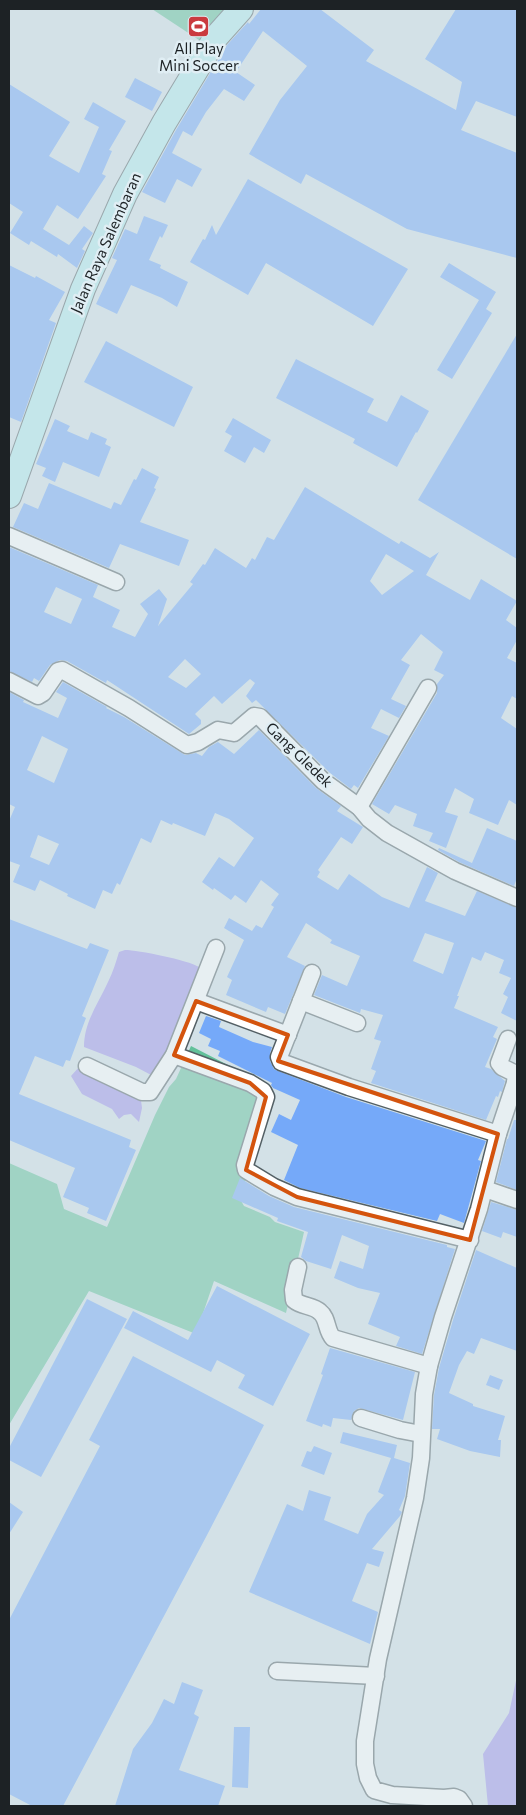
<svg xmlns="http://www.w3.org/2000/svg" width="526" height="1815" viewBox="0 0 526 1815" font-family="Commissioner,sans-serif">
	<rect width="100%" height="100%" fill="#d3e1e7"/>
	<g fill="#62c19a">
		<path d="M152 9H232L205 44Z"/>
		<path d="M191 1046 263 1083 271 1092 240 1199 244 1206 270 1217 275 1222 304 1232 286 1313 214 1281 196 1334 89 1291 9 1425V1163L57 1184 64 1209 107 1227 155 1115 169 1087 176 1079Z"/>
	</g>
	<g fill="#a092eb">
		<path d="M125 950C138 950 188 960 199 967 201 969 202 971 204 973L193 1005 153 1076 136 1067 84 1047C84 1022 98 1004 108 982 113 972 116 962 119 952Z"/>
		<path d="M80 1066 140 1093 142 1108 139 1122 131 1114 124 1115 119 1119 112 1109 82 1094 71 1076Z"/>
		<path d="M517 1676V1806H488L483 1754 509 1713Z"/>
	</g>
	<g fill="#75a9f9" fill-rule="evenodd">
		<path d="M261 9H320L374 50 366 61 456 110 462 82 425 59 456 9H517V117L476 101 461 130 517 153V258L407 229 306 174 301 184 249 154 280 100 307 66 263 31 236 72 255 85 244 101 224 89 206 112 192 136 183 131 172 153 202 169 192 187 177 179 165 203 142 192 176 130 227 45 248 22 249 24Z"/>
		<path d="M135 78 162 92 152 111 125 97Z"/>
		<path d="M9 84 70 122 49 156 79 173 99 127 84 119 93 102 126 121 109 150 112 151 102 174 106 176 78 219 57 205 43 229 69 245 84 226 93 233 82 249 85 251 77 268 58 254 57 257 31 241 29 245 10 233 23 212 9 203Z"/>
		<path d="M248 179 408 269 373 326 266 263 248 295 190 262 203 239 205 240 212 225 216 235Z"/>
		<path d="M144 216 168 225 162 238 160 236 149 260 161 265 160 268 188 282 177 307 162 298 131 285 117 314 96 304 117 260 112 258 125 229 137 234Z"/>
		<path d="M449 263 496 292 486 309 492 313 452 379 437 370 479 300 440 277Z"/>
		<path d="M9 265 35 278 36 276 65 292 49 320 56 323 21 422 9 417Z"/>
		<path d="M517 334V559L418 500Z"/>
		<path d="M106 341 193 387 174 427 84 382Z"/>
		<path d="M296 359 374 399 367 412 387 422 401 395 429 411 417 433 416 432 397 467 353 443 355 439 276 398Z"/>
		<path d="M233 418 271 440 264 453 254 447 245 463 224 451 232 436 225 432Z"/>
		<path d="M55 419 70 426 67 431 88 440 91 432 107 439 105 444 111 447 99 477 63 462 55 482 42 476 46 468 36 464Z"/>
		<path d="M142 468 159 477 154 488 156 489 140 522 189 540 179 566 120 544 109 568 13 527 24 503 38 509 49 483 111 509 114 502 121 505 134 479 136 480Z"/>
		<path d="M305 487 399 544 401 541 430 558 439 552 426 575 470 600 481 579 517 601 506 620 517 628V640L507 658 517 663V699L512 696 501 718 517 729V805L509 800 498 825 469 813 474 799 455 788 445 812 458 816 446 848 429 841 433 833 413 826 417 814 395 805 389 814 372 804 437 693V684L444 675 434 670 443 652 421 634 401 660 410 665 391 699 406 706 399 718 381 709 371 728 389 736 358 788 354 785 351 789 330 773 256 700 252 703 246 696 255 683 250 679 222 704 214 696 195 714 201 720V724L189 734 107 680 106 683 67 661 60 660 50 665 39 681 34 678 32 682 9 671V547L98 585 93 597 120 610 112 627 135 637 148 614 140 604 159 589 167 599 158 626 193 584 190 582 203 564 205 565 215 548 246 568 252 558 255 560 267 537 274 540ZM386 554 414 571 382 595 370 581ZM56 587 82 599 71 624 44 612ZM185 659 201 674 186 688 168 677Z"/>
		<path d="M63 682 107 707 106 708 124 717 185 755 196 753 202 756 209 747 218 742 234 754 259 730 316 788 341 806 337 811 363 827 352 844 341 837 318 870 320 872 317 877 338 890 349 874 382 897 409 908 427 867 438 873 425 901 465 916 477 891 517 908V1021L501 1013 508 997 503 994 511 978 499 973 504 960 485 952 481 961 472 957 457 996H459L454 1008 498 1027 493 1037 497 1039 485 1067 491 1069 505 1081 502 1092 500 1091 498 1097 496 1096 486 1120 371 1083 376 1071 371 1069 381 1041 374 1039 383 1015 361 1009 360 1013 314 995 322 975 347 986 360 956 330 943 332 940 306 923 287 957 305 966 285 1014 268 1007 266 1012 226 995 232 980 227 977 244 940 224 928 229 918 252 931 256 925 262 928 274 907 271 905 279 894 261 880 246 903 235 895 231 900 214 888 213 890 202 882 219 857 234 867 254 838 229 819 215 813 205 836 173 823 172 825 161 820 151 843 141 838 120 885 117 883 112 894 103 890 95 909 67 896 68 894 40 880 35 891 13 882 20 865 9 861V821L15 807 9 804V692L24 700 23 702 58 718 67 698 56 692ZM42 736 68 749 54 783 27 770ZM38 835 59 844 49 865 30 857ZM425 933 454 943 443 974 413 961Z"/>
		<path d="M487 828 517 841V878L514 886 459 862 438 850 439 848 472 863Z"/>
		<path d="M9 919 87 949 90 943 109 950 82 1016 86 1018 70 1061 66 1060 63 1067 35 1056 19 1094 131 1140 129 1147 136 1150 106 1221 87 1213 89 1208 63 1197 75 1168 9 1140Z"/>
		<path d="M206 1016 221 1021 219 1027 253 1042 272 1047 270 1053V1061L274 1069 278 1071 346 1097 486 1141 478 1160 481 1161 464 1223 440 1214 437 1221 300 1188 284 1180 298 1145 271 1132 279 1114 291 1120 300 1100 273 1088 271 1085 272 1083 218 1056 220 1051 208 1046 211 1039 199 1033Z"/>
		<path d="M514 1120H517V1190L496 1182 507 1139H508Z"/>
		<path d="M240 1178 269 1196 294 1207 447 1245V1247L455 1249 422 1354 396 1346 400 1337 368 1324 380 1293 358 1288 334 1278 340 1261 363 1269 369 1246 342 1235 331 1269 306 1261 301 1257 308 1232 277 1221 278 1218 232 1198Z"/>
		<path d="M491 1202 517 1210V1237L503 1232 501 1238 482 1231Z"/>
		<path d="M476 1250 517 1268V1351L481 1338 474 1354 467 1351 459 1365 449 1393 473 1404V1406L505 1416 498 1440H501L500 1457 470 1451 437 1439 440 1429H432L434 1395 439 1368 453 1320Z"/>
		<path d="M217 1286 310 1334 273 1406 238 1388 245 1375 217 1360 211 1372 124 1328 133 1311 188 1340Z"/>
		<path d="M87 1299 127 1319 41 1477 9 1460V1448Z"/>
		<path d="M330 1348 415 1372 403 1420 359 1408 354 1411 351 1420 333 1418 331 1427 323 1424 322 1427 306 1421 323 1375 321 1374Z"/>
		<path d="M133 1356 264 1425 206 1537 63 1806H32L9 1794V1620L100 1446 89 1440Z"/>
		<path d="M490 1375 503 1380 499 1390 486 1385Z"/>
		<path d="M343 1432 397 1445 394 1458 410 1463 405 1496 399 1510 402 1512 400 1516 372 1549 384 1552 379 1567 367 1563 352 1601 378 1612 370 1644 249 1592 287 1504 303 1511 309 1490 331 1497 324 1520 358 1534 367 1514 384 1495 378 1492 391 1458 340 1443Z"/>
		<path d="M314 1446 332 1453 324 1475 301 1466 307 1451 311 1452Z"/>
		<path d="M9 1502 23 1512 9 1534Z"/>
		<path d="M182 1682 203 1690 194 1714 199 1717 179 1770 225 1786 218 1806H115L133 1749 152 1723 164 1699 174 1704Z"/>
		<path d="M234 1727H250L248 1788 232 1787Z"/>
	</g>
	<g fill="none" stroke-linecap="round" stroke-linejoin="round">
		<defs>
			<g id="minor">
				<path d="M9 536 116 582"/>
				<path d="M9 681 38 696 43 693 58 671 62 670 129 708 187 745 198 742 218 730 234 733 254 716 260 717 323 781 359 807 369 819 387 833 455 871 517 898"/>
				<path d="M359 807 428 688"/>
				<path d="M312 973 279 1057 281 1062 349 1087 498 1134 515 1083 517 1084"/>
				<path d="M196 1001 288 1035"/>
				<path d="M301 1001 357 1023"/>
				<path d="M508 1039 499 1063 502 1067 516 1074 515 1083"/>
				<path d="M174 1055 250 1083 263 1091 266 1097 245 1165 246 1170 274 1187 297 1197 470 1240"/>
				<path d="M87 1066 142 1092H150L174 1055 216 948"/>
				<path d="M485 1189 517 1200"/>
				<path d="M298 1267 293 1290 294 1300C302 1307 313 1305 320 1312 328 1318 326 1331 333 1338L429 1366"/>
				<path d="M361 1418 400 1430 421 1434"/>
				<path d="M277 1671 376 1676"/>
				<path d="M464 1806 459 1799 454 1797 444 1798 392 1795 374 1790 368 1778 365 1764V1741L378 1659 415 1498 421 1458 424 1394 429 1366 443 1317 479 1209 498 1134"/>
			</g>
			<path id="secondary" d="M9 496 83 289 125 194 164 123 216 37 241 9"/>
		</defs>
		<use href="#minor" stroke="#546065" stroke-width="19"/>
		<use href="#secondary" stroke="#546065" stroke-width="26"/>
		<use href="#minor" stroke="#fff" stroke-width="16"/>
		<use href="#secondary" stroke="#b2eced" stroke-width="24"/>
	</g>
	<path d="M0 0H526V1815H0ZM196 1001 288 1035 278 1061 498 1134 470 1240 297 1197 246 1170 266 1097 250 1083 174 1055Z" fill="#d3e1e7" fill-opacity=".55" fill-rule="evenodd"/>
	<path fill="none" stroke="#d4540e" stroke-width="4" stroke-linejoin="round" d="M196 1001 288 1035 278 1061 498 1134 470 1240 297 1197 246 1170 266 1097 250 1083 174 1055Z"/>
	<defs>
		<symbol id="stadium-square" viewBox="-11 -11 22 22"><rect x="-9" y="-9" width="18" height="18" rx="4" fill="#ca3a3e" stroke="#e0eef4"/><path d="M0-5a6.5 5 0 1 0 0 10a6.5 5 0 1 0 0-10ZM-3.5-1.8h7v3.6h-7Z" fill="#fff"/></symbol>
	</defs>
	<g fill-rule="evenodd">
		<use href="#stadium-square" x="186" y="14" width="25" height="25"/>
	</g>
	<g text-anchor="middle" stroke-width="5" stroke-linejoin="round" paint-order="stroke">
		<g font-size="15" fill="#1d2225" stroke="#e0eef4">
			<text x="199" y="54">All Play<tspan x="199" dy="17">Mini Soccer</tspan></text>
		</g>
		<g font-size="15" fill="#1d2225" stroke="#e0eef4">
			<text transform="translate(106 243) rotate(-66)" y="5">Jalan Raya Salembaran</text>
			<text transform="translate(299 755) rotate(44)" y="5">Gang Gledek</text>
		</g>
	</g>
	<rect width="526" height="1815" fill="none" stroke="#1d2225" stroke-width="20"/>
</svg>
